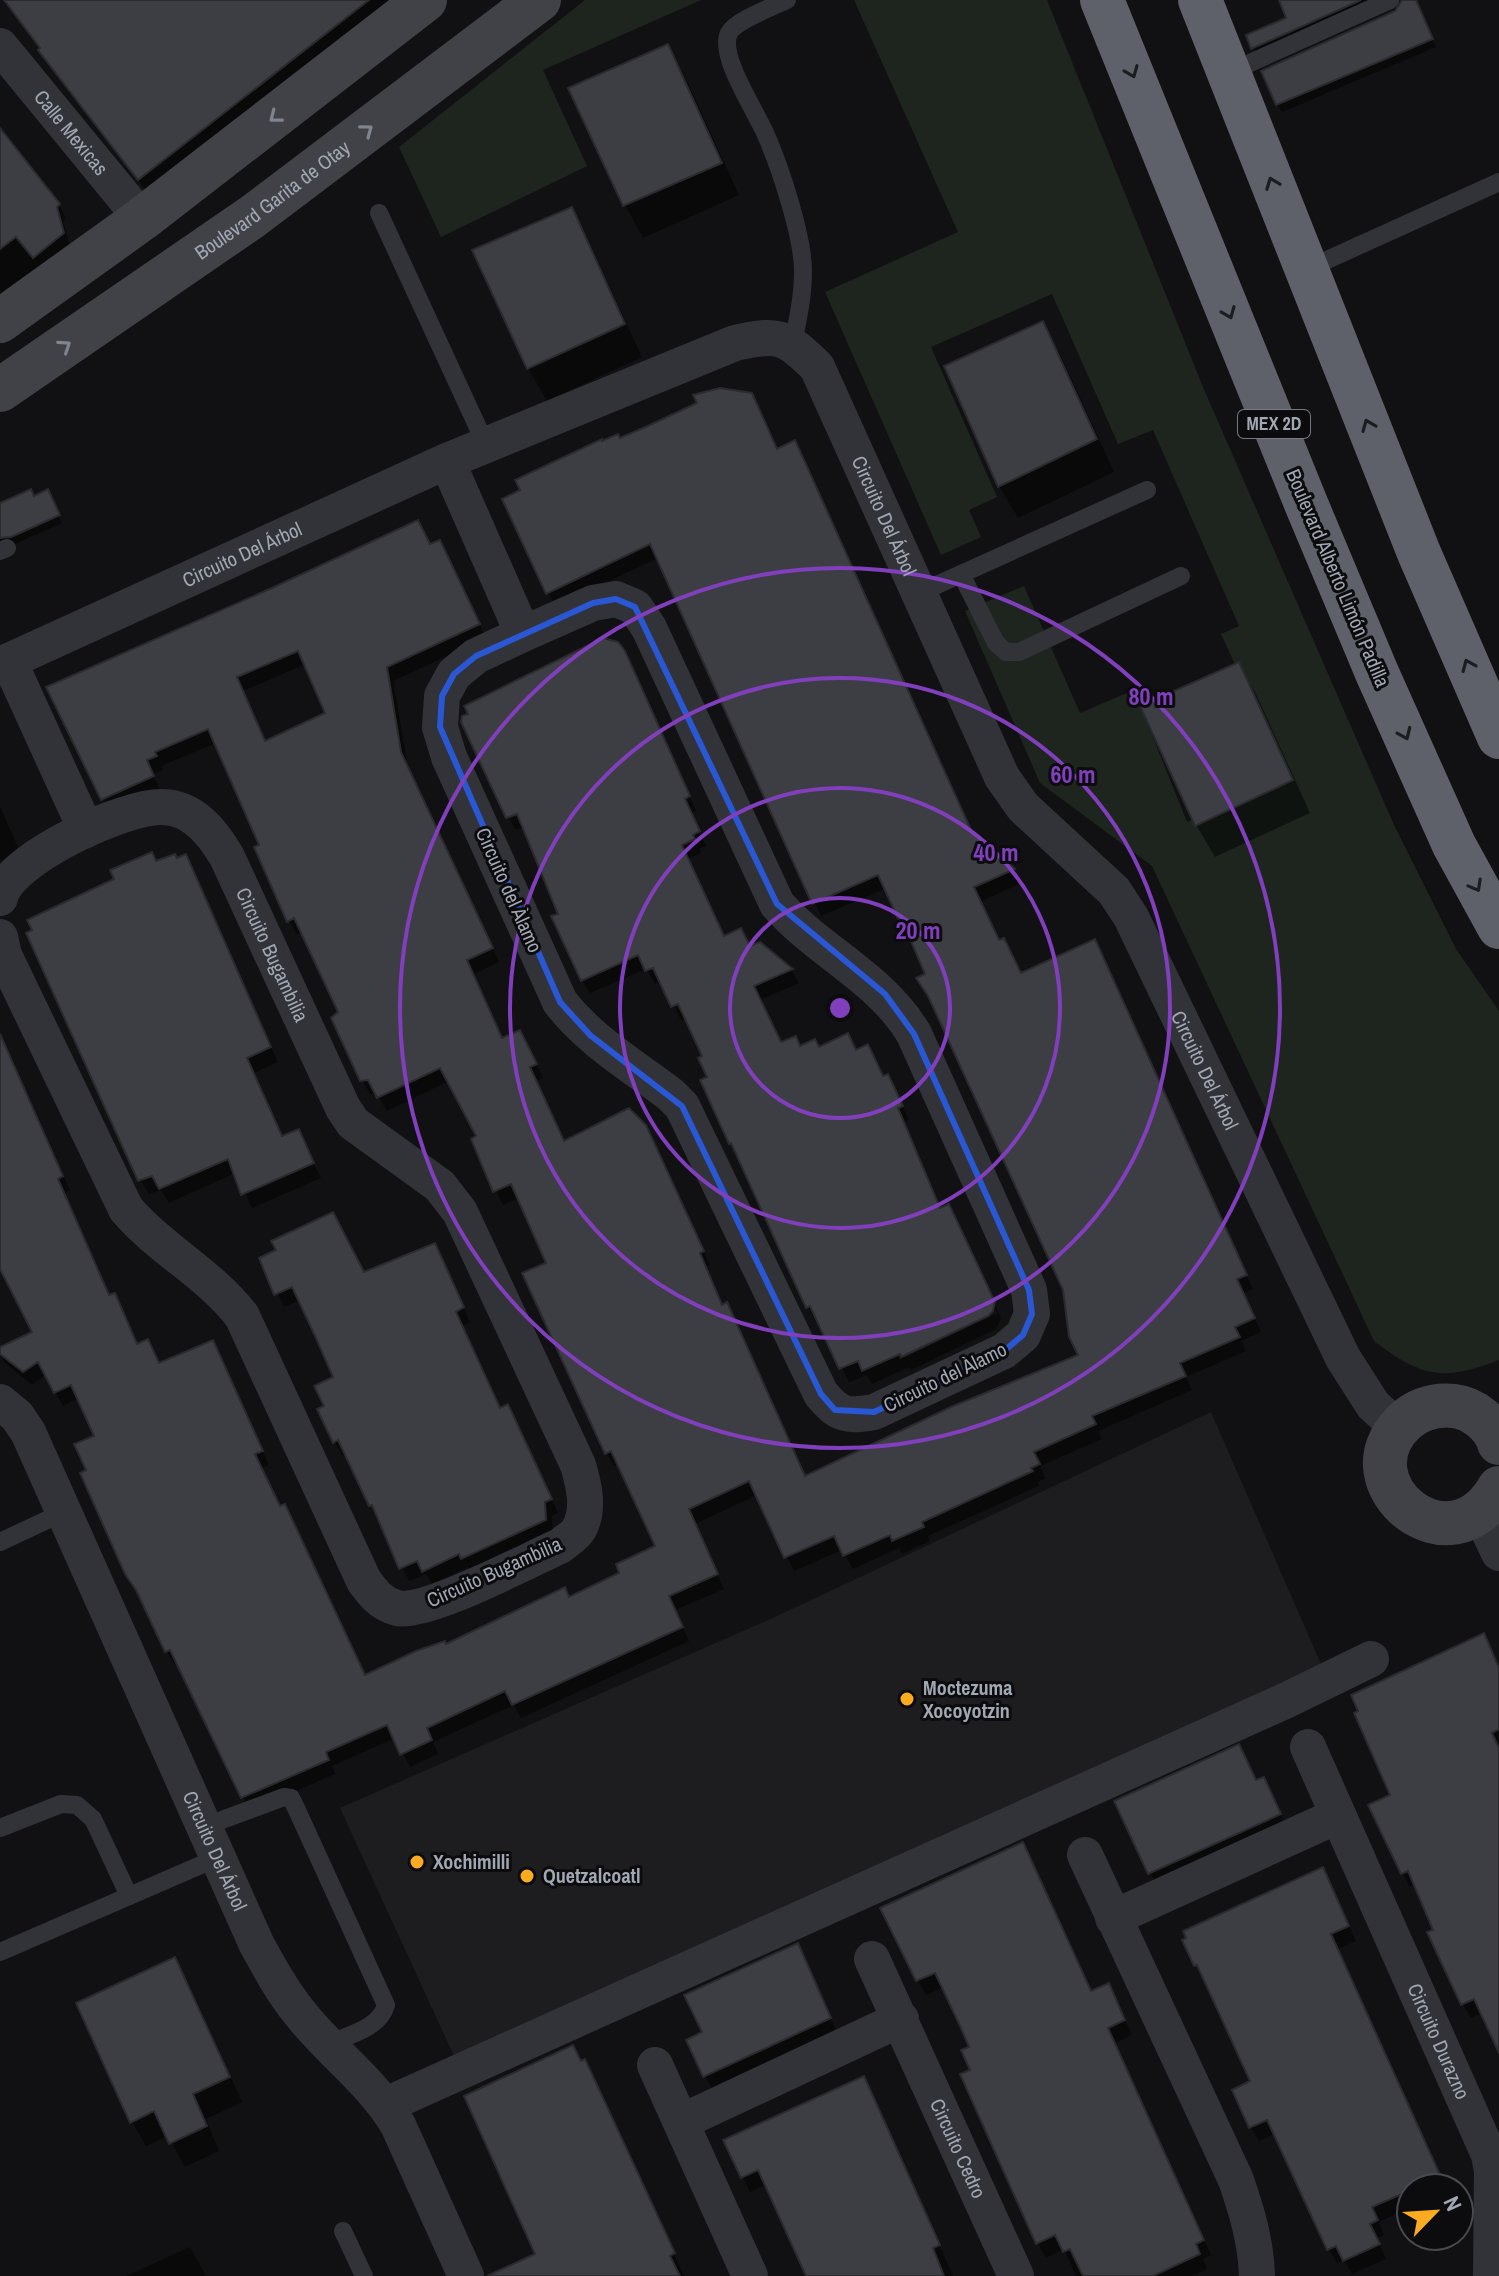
<svg xmlns="http://www.w3.org/2000/svg" width="1499" height="2276" viewBox="0 0 1499 2276" font-family="'Archivo Narrow',sans-serif">
	<rect width="100%" height="100%" fill="#111113"/>
	<path fill="#1d1d20" d="M1211 1412 1324 1671 459 2067 340 1808 775 1617Z"/>
	<g fill="#1d251e">
		<path d="M585 0H701L543 70 587 166 441 237 399 147Z"/>
		<path d="M854 0H1047L1203 387 1394 825 1456 949 1499 1011V1360C1443 1382 1421 1377 1374 1341L1152 866 1040 783 965 611 1024 586 1080 713 1134 690 1187 822 1287 777 1221 634 1239 626 1153 430 1118 444 1052 294 931 347 997 497 969 510 981 537 941 555 825 292 958 232Z"/>
	</g>
	<g fill="#0007" fill-rule="evenodd">
		<path d="M49 0H394L147 192 41 50Z"/>
		<path d="M1281 0H1392L1259 58 1248 36 1289 19Z"/>
		<path d="M1422 15 1436 47 1282 112 1277 104Z"/>
		<path d="M667 46 686 79 739 195 643 238 625 205Z"/>
		<path d="M0 130 59 205 66 218 63 221 70 246 0 300Z"/>
		<path d="M571 209 589 242 642 357 547 401 528 368Z"/>
		<path d="M1042 324 1061 356 1114 472 1018 518 999 486Z"/>
		<path d="M751 395 972 834 1014 870 1021 883 980 902 999 942 1022 975 1094 941 1253 1289 1244 1293 1261 1332 1241 1341 1246 1351 1186 1377 1192 1390 1098 1431 1102 1439 1040 1466 1046 1478 1038 1482 1039 1486 928 1536 930 1541 902 1554 899 1548 853 1569 842 1550 794 1571 757 1495 695 1524 724 1589 675 1610 689 1641 521 1718 514 1705 433 1742 438 1754 410 1767 395 1738 332 1766 335 1774 250 1811 178 1664 175 1665 167 1652 88 1471 96 1437 79 1398 63 1406 46 1374 32 1385 5 1363 0 1355V1349L34 1333 0 1264V1062L19 1078 27 1092 70 1190 65 1193 93 1258 110 1297 138 1346 159 1365 220 1356 269 1465 261 1468 365 1677 569 1599 622 1574 658 1547 619 1464 614 1466 606 1453 549 1264 519 1198 503 1205 473 1140 479 1137 449 1081 387 1111 377 1094H370L362 1080 341 1013 303 931 297 934 289 921 256 848 262 846 216 743 161 766 163 770 153 774 160 790 111 812 48 688 430 546 447 556 486 638 393 681 408 768 499 962 474 974 503 1040 527 1046 543 1078 536 1081 565 1143 653 1141 710 1265 706 1267 723 1307 805 1478 1080 1356 1065 1289 928 975 887 888 821 916 658 558 556 606 548 593 619 440ZM306 664 328 714 266 743 243 691Z"/>
		<path d="M34 498 51 499 62 523 15 544 0 547V505Z"/>
		<path d="M1239 664 1257 696 1310 813 1215 857 1196 825Z"/>
		<path d="M632 667 696 811 691 813 706 846 699 849 701 853 688 859 724 938 750 948 760 944 791 970 799 983 760 1000 781 1044 856 1052 895 1090 909 1120 904 1123 941 1209 956 1220 1001 1318 996 1329 911 1370 909 1367 872 1384 867 1375 849 1382 818 1320 816 1321 808 1307 739 1156 731 1143 705 1057 686 1018 681 1020 661 981 655 984 646 969 590 993 582 980 560 915 524 827 516 830 509 819 527 812ZM996 1310 998 1313 899 1360V1356Z"/>
		<path d="M0 806 20 852 0 861Z"/>
		<path d="M186 857 278 1062 254 1073 283 1138 298 1131 321 1178 252 1208 235 1173 169 1203 161 1190 149 1194 140 1180 157 863Z"/>
		<path d="M262 1259 364 1274 442 1259 470 1322 462 1326 501 1410 515 1420 558 1513 552 1516 553 1534 471 1571 468 1567 432 1584 426 1574 409 1581 347 1453 342 1455 335 1442 327 1407 336 1378 300 1300 284 1307Z"/>
		<path d="M1499 1676V2048L1482 2013 1471 2018 1463 2004 1416 1884 1410 1887 1402 1873 1393 1796Z"/>
		<path d="M1271 1793 1287 1828 1157 1887 1117 1802Z"/>
		<path d="M1022 1844 1092 1993 1108 1985 1132 2035 1114 2044 1211 2255 1203 2259 1207 2269 1192 2276H1076L1064 2249 1046 2258 1038 2243 971 2048 944 1987 926 1995 918 1980Z"/>
		<path d="M1330 1884 1356 1941 1338 1949 1446 2188H1411V2207L1379 2222 1384 2235 1377 2238 1386 2259 1352 2274 1344 2260 1337 2263 1329 2249 1276 2133 1259 2141 1251 2127 1253 2082 1185 1941Z"/>
		<path d="M798 1946 837 2032 712 2089 705 2076 704 2033Z"/>
		<path d="M174 1960 189 1984 242 2102 206 2119 219 2151 185 2167 168 2136 146 2146 132 2122Z"/>
		<path d="M581 2063 592 2075 684 2276H520L537 2255Z"/>
		<path d="M871 2093 953 2276H810L767 2184 750 2192 725 2141Z"/>
		<path d="M190 2247 206 2276H126Z"/>
	</g>
	<g fill="#3d3e43" stroke="#2b2b2f" stroke-width="2" fill-rule="evenodd">
		<path d="M4 0H369L138 180 38 50 40 48Z"/>
		<path d="M1279 0H1361L1251 49 1246 35 1286 18Z"/>
		<path d="M1402 0H1416L1433 39 1276 105 1261 71 1395 11Z"/>
		<path d="M668 44 722 163 623 206 568 88Z"/>
		<path d="M0 128 60 204 57 207 64 233 33 258 16 237 0 249Z"/>
		<path d="M572 207 625 324 527 369 472 250Z"/>
		<path d="M1043 321 1097 439 998 487 944 366Z"/>
		<path d="M720 388 752 393 777 449 795 440 971 830 1015 869 974 887 999 940 1004 938 1021 973 1095 939 1247 1275 1237 1279 1255 1318 1235 1327 1240 1337 1180 1363 1186 1376 1092 1416 1096 1424 1034 1452 1040 1464 1031 1468 1033 1471 922 1522 924 1527 892 1541 890 1535 843 1556 834 1536 784 1558 749 1481 689 1509 718 1574 669 1596 683 1627 512 1705 505 1691 427 1728 432 1740 400 1755 387 1725 326 1752 329 1760 241 1798 170 1650 165 1652 136 1590 125 1574 80 1473 86 1470 74 1444 94 1436 71 1385 54 1393 38 1362 23 1372 0 1354V1347L32 1332 0 1269V1034L63 1176 58 1179 109 1295 115 1293 137 1344 148 1339 159 1363 213 1340 263 1451 255 1454 280 1506 285 1504 365 1675 416 1651 445 1641 446 1644 565 1587 569 1597 619 1573 616 1564 655 1546 611 1451 605 1454 522 1273 546 1263 511 1184 493 1192 471 1139 476 1136 440 1068 377 1098 368 1080 360 1081 331 1018 338 1012 294 918 287 922 254 847 259 845 208 729 155 752 157 756 147 760 154 776 101 800 46 687 272 588 418 520 430 544 440 540 480 624 387 667 401 752 493 948 467 960 502 1038 520 1030 537 1064 530 1067 564 1141 629 1108 646 1125 704 1251 700 1253 722 1305 727 1302 805 1476 951 1407 1078 1355 1069 1337 1063 1290 928 996 916 978 925 974 902 920 899 921 878 875 812 904 650 544 546 594 502 499 520 490 515 480 602 439V441L618 434 620 438 650 425 697 403 693 395ZM298 651 325 713 265 741 237 677Z"/>
		<path d="M31 489 34 496 48 489 60 515 11 537 0 538V503Z"/>
		<path d="M603 638 618 642 625 651 690 796 685 799 700 831 693 835 695 839 682 845 724 936 741 928 750 946 760 942 793 969 754 986 781 1042 796 1036 800 1046 815 1039 819 1047 848 1033 856 1050 868 1044 883 1076 888 1074 903 1106 898 1108 940 1208 949 1204 995 1302 993 1311 988 1316 901 1357 900 1354 862 1371 858 1361 839 1369 810 1306 806 1308 731 1143 729 1144 715 1113 700 1080 707 1077 698 1058 702 1056 678 1004 671 1007 653 968 645 971 638 955 581 981 551 916 558 914 517 814 506 818 461 722 462 716 468 714 464 706Z"/>
		<path d="M1239 662 1293 780 1195 826 1140 706Z"/>
		<path d="M152 852 156 861 175 854 177 858 186 854 271 1047 247 1058 282 1136 299 1129 314 1163 241 1195 228 1159 159 1189 152 1176 138 1181 26 933 32 930 27 920 114 879 110 870Z"/>
		<path d="M333 1212 364 1272 435 1243 464 1307 456 1312 500 1408 508 1404 552 1499 545 1502 546 1520 461 1559 459 1554 422 1572 417 1561 399 1569 372 1505 369 1506 338 1440 333 1443 317 1409 324 1406 314 1386 333 1377 316 1338 292 1287 274 1295 259 1258 276 1250 271 1241Z"/>
		<path d="M1484 1633 1499 1668V1729L1492 1733 1499 1748V2053L1474 1999 1461 2005 1427 1932 1433 1930 1408 1871 1401 1874 1368 1805 1390 1795 1354 1713 1358 1711 1351 1695Z"/>
		<path d="M1239 1744 1256 1780 1264 1777 1281 1814 1148 1874 1114 1801Z"/>
		<path d="M1023 1842 1091 1991 1109 1983 1125 2020 1108 2028 1204 2240 1196 2244 1200 2254 1153 2276H1083L1070 2249 1063 2252 1055 2235 1036 2244 960 2074 970 2070 961 2050 969 2047 960 2026 935 1973 916 1981 880 1908Z"/>
		<path d="M1323 1867 1349 1926 1331 1934 1441 2177 1372 2207 1378 2220 1370 2224 1380 2244 1343 2261 1336 2246 1327 2250 1267 2120 1249 2128 1232 2090 1250 2081 1197 1965 1194 1966 1182 1940 1186 1938 1183 1931Z"/>
		<path d="M798 1943 831 2018 703 2077 686 2040 702 2032 684 1995Z"/>
		<path d="M175 1957 230 2077 193 2094 207 2126 169 2144 154 2111 130 2123 76 2003Z"/>
		<path d="M573 2045 581 2061 585 2059 675 2253 670 2256 680 2276H487L535 2254 464 2096Z"/>
		<path d="M864 2076 940 2245 933 2248 944 2276H806L758 2170 741 2178 723 2140Z"/>
	</g>
	<g fill="none" stroke-linecap="round" stroke-linejoin="round">
		<g stroke="#323338" stroke-width="18">
			<path d="M787 0C773 7 736 20 729 33 718 56 756 111 766 135 780 167 803 236 803 271 803 296 798 319 793 343"/>
			<path d="M1230 72 1390 0"/>
			<path d="M379 213 486 445"/>
			<path d="M1305 270 1499 182"/>
			<path d="M0 551 7 548"/>
			<path d="M961 574 996 643 1006 652H1019L1181 576"/>
			<path d="M919 593 1147 490"/>
			<path d="M0 1542 64 1512"/>
			<path d="M203 1827 284 1797 291 1798 296 1808 386 2005C380 2028 349 2035 328 2044"/>
			<path d="M0 1828 61 1804 77 1805 93 1819 129 1896"/>
			<path d="M0 1952 217 1858"/>
			<path d="M343 2231 364 2276"/>
		</g>
		<g stroke="#323338" stroke-width="36">
			<path id="s1" d="M0 46 142 219"/>
			<path d="M447 461 523 634"/>
			<path d="M616 599 635 607 649 628 777 904C819 952 881 978 914 1034L1029 1290 1032 1314 1023 1335 1004 1351 874 1412C846 1417 839 1415 821 1394L682 1106 671 1095C633 1066 589 1040 560 1002L449 757 440 727 442 696 454 674 476 656 523 634 593 603Z"/>
			<path d="M9 661 86 830"/>
			<path id="s2" d="M0 665 447 461 735 343C779 333 785 336 817 367L1002 777 1023 807 1114 891 1131 917 1343 1358 1373 1405 1398 1428"/>
			<path id="s3" d="M0 898C8 859 124 806 162 807 193 807 213 833 227 857L343 1108 353 1123 440 1186 460 1212 578 1465C584 1485 590 1509 579 1529 576 1535 566 1541 560 1546 528 1560 426 1615 397 1608 381 1604 373 1593 364 1581L242 1316C210 1274 160 1249 126 1209L4 955 0 937"/>
			<path id="s4" d="M0 1402 17 1416 28 1432 256 1943C269 1967 282 1991 299 2012 330 2052 373 2082 398 2125L466 2276"/>
			<path d="M1480 1513 1499 1553"/>
			<path id="s5" d="M1308 1747 1489 2155 1492 2171 1491 2276"/>
			<path d="M1085 1855 1236 2180C1247 2212 1256 2242 1257 2276"/>
			<path d="M1113 1918 1337 1816"/>
			<path id="s6" d="M872 1959 1016 2276"/>
			<path d="M655 2065 750 2276"/>
			<path d="M386 2105 1287 1700 1371 1659"/>
			<path d="M681 2122 901 2019"/>
		</g>
		<g stroke="#404248" stroke-width="44">
			<path d="M0 321 142 219 425 0"/>
			<path id="s7" d="M0 390 252 217 539 0"/>
			<path d="M1499 1443C1494 1425 1473 1408 1454 1406 1434 1404 1418 1409 1404 1422 1341 1483 1450 1574 1499 1488"/>
		</g>
		<g stroke="#5e6169" stroke-width="44">
			<path d="M1102 0 1307 506 1377 673 1454 845 1499 927"/>
			<path d="M1200 0 1419 553 1499 737"/>
		</g>
	</g>
	<defs><path id="oneway-chevron" d="M-2-3.5L2.5 0L-2 3.5" fill="none" stroke-width="1.6" stroke-linecap="round" stroke-linejoin="round" transform="scale(2)"/></defs>
	<g stroke="#1c1d20">
		<use href="#oneway-chevron" transform="translate(1132 72) rotate(68)"/>
		<use href="#oneway-chevron" transform="translate(1272 183) rotate(-111)"/>
		<use href="#oneway-chevron" transform="translate(1229 313) rotate(68)"/>
		<use href="#oneway-chevron" transform="translate(1368 425) rotate(-112)"/>
		<use href="#oneway-chevron" transform="translate(1468 665) rotate(-113)"/>
		<use href="#oneway-chevron" transform="translate(1405 734) rotate(66)"/>
		<use href="#oneway-chevron" transform="translate(1476 886) rotate(61)"/>
	</g>
	<g stroke="#7f848e">
		<use href="#oneway-chevron" transform="translate(275 117) rotate(142)"/>
		<use href="#oneway-chevron" transform="translate(367 130) rotate(-37)"/>
		<use href="#oneway-chevron" transform="translate(65 346) rotate(-34)"/>
	</g>
	<path fill="none" stroke="#2a57d4" stroke-width="6" stroke-linejoin="round" d="M616 599 635 607 777 904 885 994 914 1034 1029 1290 1032 1314 1023 1335 1004 1351 874 1412 835 1410 821 1394 682 1106 590 1035 560 1002 440 727 442 696 454 674 476 656 593 603Z"/>
	<g fill="none" stroke="#813fbd" stroke-width="4">
		<circle cx="840" cy="1008" r="110"/>
		<circle cx="840" cy="1008" r="220"/>
		<circle cx="840" cy="1008" r="330"/>
		<circle cx="840" cy="1008" r="440"/>
	</g>
	<g fill="#fbab20" stroke="#0c0c0e" stroke-width="3">
		<circle cx="907" cy="1699" r="8"/>
		<circle cx="417" cy="1862" r="8"/>
		<circle cx="527" cy="1876" r="8"/>
	</g>
	<g text-anchor="middle" stroke-width="6" stroke-linejoin="round" paint-order="stroke">
		<rect fill="#0c0c0e" stroke="#747982" stroke-width="2" x="1238" y="410" width="72" height="28" rx="6"/>
		<g font-size="18" font-weight="bold" fill="#a1a8b4">
			<text x="1274" y="430">MEX 2D</text>
		</g>
		<g font-size="20" fill="#a1a8b4" stroke="#0c0c0e">
			<text dy="7" stroke="none"><textPath href="#s1" startOffset="112">Calle Mexicas</textPath></text>
			<text dy="7" stroke="none"><textPath href="#s7" startOffset="332">Boulevard Garita de Otay</textPath></text>
			<text dy="7" stroke="none"><textPath href="#s2" startOffset="1058">Circuito Del Árbol</textPath></text>
			<text dy="7" stroke="none"><textPath href="#s2" startOffset="266">Circuito Del Árbol</textPath></text>
			<text transform="translate(1338 578) rotate(67)" y="7">Boulevard Alberto Limón Padilla</text>
			<text transform="translate(509 890) rotate(66)" y="7">Circuito del Àlamo</text>
			<text dy="7" stroke="none"><textPath href="#s3" startOffset="386">Circuito Bugambilia</textPath></text>
			<text dy="7" stroke="none"><textPath href="#s2" startOffset="1706">Circuito Del Árbol</textPath></text>
			<text transform="translate(945 1377) rotate(-26)" y="7">Circuito del Àlamo</text>
			<text transform="translate(494 1572) rotate(-24)" y="7">Circuito Bugambilia</text>
			<text dy="7" stroke="none"><textPath href="#s4" startOffset="500">Circuito Del Árbol</textPath></text>
			<text dy="7" stroke="none"><textPath href="#s5" startOffset="322">Circuito Durazno</textPath></text>
			<text dy="7" stroke="none"><textPath href="#s6" startOffset="208">Circuito Cedro</textPath></text>
		</g>
		<g font-size="20" font-weight="bold" fill="#a1a8b4" stroke="#0c0c0e" text-anchor="start">
			<text x="923" y="1695">Moctezuma<tspan x="923" dy="23">Xocoyotzin</tspan></text>
			<text x="433" y="1869">Xochimilli</text>
			<text x="543" y="1883">Quetzalcoatl</text>
		</g>
	</g>
	<circle cx="840" cy="1008" r="12" fill="#813fbd" stroke="#0c0c0e" stroke-width="4"/>
	<g font-size="24" text-anchor="middle" font-weight="bold" fill="#813fbd" stroke="#0c0c0e" stroke-width="6" stroke-linejoin="round" paint-order="stroke">
		<text x="1151" y="705">80 m</text>
		<text x="1073" y="783">60 m</text>
		<text x="996" y="861">40 m</text>
		<text x="918" y="939">20 m</text>
	</g>
	<g transform="translate(1435 2212) rotate(65)"><circle r="38" fill="#0c0c0e" stroke="#484a50" stroke-width="2"/>
	<path d="M0-6L14 30L0 20L-14 30Z" fill="#fbab20"/>
	<text y="-12" font-size="22" font-weight="bold" text-anchor="middle" fill="#a1a8b4">N</text>
	</g>
</svg>
